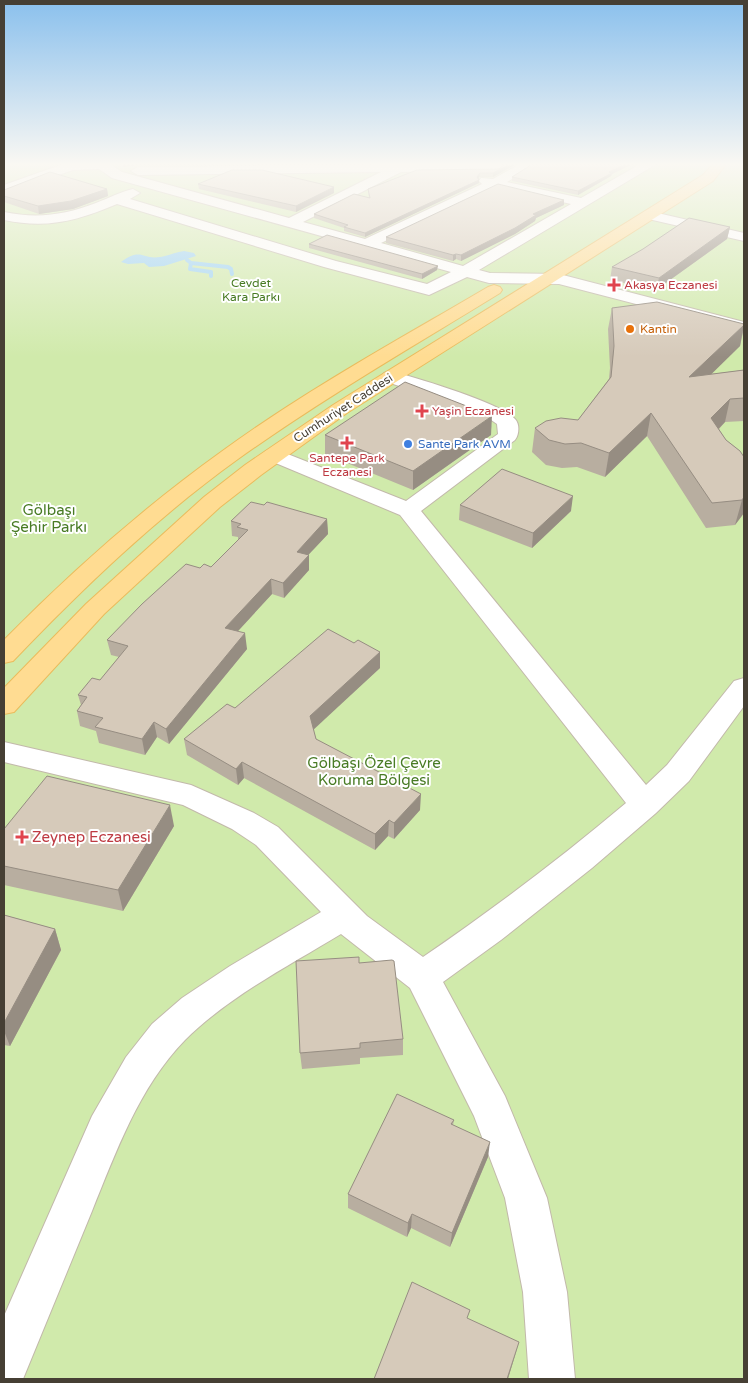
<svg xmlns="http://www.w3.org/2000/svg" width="748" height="1383" viewBox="0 0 748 1383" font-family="'Varela Round',sans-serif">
	<rect width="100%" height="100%" fill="#f3efe5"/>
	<rect fill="#d0eaab" x="4" y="163" width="740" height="1216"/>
	<path fill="#9dd3f4" d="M184 251 194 253 196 256 164 266 149 267 144 263 128 264 121 262C142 247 142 260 160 257 168 256 175 252 184 251Z"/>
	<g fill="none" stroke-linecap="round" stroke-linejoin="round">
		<g stroke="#9dd3f4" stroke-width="4">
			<path d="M187 260 191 263 228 267 231 269 232 274"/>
			<path d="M191 263 190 269 211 272V276"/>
		</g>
		<defs>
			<g id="minor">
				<path d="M66 163H111V165L122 172 289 218 381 172 138 175 131 171 138 167 486 163H499L505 167 498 171 401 172 303 222 365 239 482 184 479 181 481 178 493 179 522 163H538L507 182 581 198 642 163H658L479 270 490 273 559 274 744 322V332L559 284 489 283 467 277 429 295 324 267 117 204C77 221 47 229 4 220V212C37 219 65 215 96 203 109 198 120 192 133 189L140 193 130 199 336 261 427 284 451 272 112 178 99 169 73 170 4 194V185ZM497 187 571 204 463 266 381 243Z"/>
				<path d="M649 211 744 233V241L644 218 642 215 644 212Z"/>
				<path d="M391 371C416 378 499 402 515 419 520 424 519 435 515 440L421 511 646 785 667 765 734 681 744 678V706L689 781 656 813 592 868 501 940 443 982 505 1096 547 1198 567 1292 575 1379H529L523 1292 505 1198 474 1116 410 988 341 934C290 965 228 997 185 1040 139 1087 116 1152 92 1211 69 1267 46 1323 23 1379H4V1316L92 1116 126 1057 152 1024 182 998 230 966 321 912 256 845 232 829 183 805 4 762V742L191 785 254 813 278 827 367 916 423 957C493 909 561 858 626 803L400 515 266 459 262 455 266 451 273 449 280 451 406 501 498 434 497 424 481 413 384 381 382 377 384 373Z"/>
			</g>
			<g id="major">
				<path d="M714 163H727L713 181 347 413 261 475 220 507 104 614 14 712 4 714V688L86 604 204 497 245 465 333 405 703 175Z"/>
				<path d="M494 285 500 287 502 290 500 293C412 347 322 399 238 459 156 518 83 588 13 661L4 663V640C71 572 143 508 221 452 306 390 398 340 488 287Z"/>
			</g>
		</defs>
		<use href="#minor" stroke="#c2b9aa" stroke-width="2"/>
		<use href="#major" stroke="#eabb5c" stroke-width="2"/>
		<use href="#minor" fill="#fff" fill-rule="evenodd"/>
		<use href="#major" fill="#ffdc92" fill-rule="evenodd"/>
	</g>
	<g fill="#b8aea0">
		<path d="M123 163H306L138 165 123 167Z"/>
		<path d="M502 163H518L493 177H479L478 179 479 183 365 237 344 231V228L314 218V214L369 198 368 189 499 169 504 165Z"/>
		<path d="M534 163H635L612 174 611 176 578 195 512 181V177Z"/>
		<path d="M198 184 334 193 296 212 199 189Z"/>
		<path d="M107 189 108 196 73 209 39 214 4 202V190Z"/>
		<path d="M564 205 536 218 535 221 515 234 461 261 456 259 453 261 386 243V237Z"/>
		<path d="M730 227 727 239 656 290 610 280 612 267Z"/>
		<path d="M309 244 437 270 422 279 309 248Z"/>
		<path d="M612 308 744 324V328L740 346 711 374 744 370V421L725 422 719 429 726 440 740 451 744 513 735 525 706 528 647 436 605 477 577 467 562 468 546 465 532 452 535 428 578 420 609 379 610 368 608 329Z"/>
		<path d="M325 435H491L413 490 325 454Z"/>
		<path d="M264 505 327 519 328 534 308 555 309 570 284 598 272 594 238 631 247 649 169 744 157 737 145 755 99 743 96 731 80 726 77 711 81 705 78 695 100 680 119 657 111 655 107 640 200 568 211 567 238 540V537L232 536 231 521Z"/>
		<path d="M460 505 571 511 532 548 459 520Z"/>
		<path d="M354 643 380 652V668L313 729 316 739 420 810 394 839 388 836 375 850 244 778 238 785 187 755 184 739 235 708Z"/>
		<path d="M174 826 123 911 4 885V829Z"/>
		<path d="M4 915 55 929 61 950 10 1046 4 1045Z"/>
		<path d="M359 963 403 1039V1055L360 1058V1064L302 1069 300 1053Z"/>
		<path d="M454 1120 453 1125 488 1157 450 1247 411 1228 407 1237 348 1208V1194Z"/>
	</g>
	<g fill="#968d82">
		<path d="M123 163H138V165L123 167Z"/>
		<path d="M512 163H518L493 177V173Z"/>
		<path d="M628 163H635L612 174 611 176 578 195V191L609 172Z"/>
		<path d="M480 173 479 177 478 180H479V183L365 237V233L477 177Z"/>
		<path d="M334 187V193L296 212V206Z"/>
		<path d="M107 189 108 196 73 209 39 214 38 206Z"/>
		<path d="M564 200V205L536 218 535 221 515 234 461 261V255L533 214Z"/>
		<path d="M730 227 727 239 656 290 659 278Z"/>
		<path d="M456 254V259L453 261V255Z"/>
		<path d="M438 266 437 270 422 279V274Z"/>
		<path d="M744 325 740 346 685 400 689 377Z"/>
		<path d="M730 399 725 422 706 442 711 418Z"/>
		<path d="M651 413 647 436 605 477 609 453Z"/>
		<path d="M492 416 491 435 413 490V471Z"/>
		<path d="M573 496 571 511 532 548 533 533Z"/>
		<path d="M744 497V513L735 525 742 500Z"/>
		<path d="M327 519 328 534 297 567V552Z"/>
		<path d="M309 555V570L284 598 283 583Z"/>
		<path d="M271 579 272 594 227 643 225 628Z"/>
		<path d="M245 633 247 649 169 744 166 729Z"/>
		<path d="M380 652V668L311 732 310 716Z"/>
		<path d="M154 722 157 737 145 755 142 739Z"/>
		<path d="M242 762 244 778 238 785 236 769Z"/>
		<path d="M421 794 420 810 394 839V823Z"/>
		<path d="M170 805 174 826 123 911 118 890Z"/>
		<path d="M389 820 388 836 375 850V834Z"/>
		<path d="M55 929 61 950 10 1046 4 1031V1023Z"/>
		<path d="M490 1142 488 1157 450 1247 452 1233Z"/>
		<path d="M412 1214 411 1228 407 1237 408 1223Z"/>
		<path d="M519 1342 508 1379H507Z"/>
	</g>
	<g fill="#d6caba" stroke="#968d82">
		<path d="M506 163H512L493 173H480L477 177 479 180 365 233 344 227 348 225 314 214 354 194 370 198 368 189 417 170 499 169Z"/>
		<path d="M534 163H628L609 172 612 173 578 191 512 177Z"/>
		<path d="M232 170H262L334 187 296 206 198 184Z"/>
		<path d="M50 172 107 189 71 201 38 206 4 196V190Z"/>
		<path d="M498 184 564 200 533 214 536 215 515 228 461 255 456 254 453 255 386 237Z"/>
		<path d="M689 218 730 227 659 278 612 267 643 249Z"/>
		<path d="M327 235 438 266 422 274 309 244Z"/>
		<path d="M657 302 744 324V325L689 377 744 370V398L730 399 711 418 726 440 740 451 744 457V497L742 500 712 503 651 413 609 453 581 443 565 444 549 440 535 428 546 421 561 418 578 420 611 377 614 346 612 308Z"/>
		<path d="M405 382 492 416 413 471 325 435Z"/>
		<path d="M502 469 573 496 533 533 460 505Z"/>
		<path d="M251 502 264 505 267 502 327 519 297 552 309 555 283 583 271 579 225 628 245 633 166 729 154 722 142 739 95 727 103 718 77 711 87 697 78 695 92 678 100 680 128 646 107 640 142 604 186 564 200 568 204 564 211 567 248 530 237 527 241 524 231 521Z"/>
		<path d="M328 629 354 643 358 640 380 652 310 716 316 739 421 794 394 823 389 820 375 834 242 762 236 769 184 739 227 704 235 708Z"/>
		<path d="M47 776 170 805 118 890 4 866V829Z"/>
		<path d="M4 915 55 929 4 1023Z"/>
		<path d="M359 957V963L392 960 394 961 403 1039 360 1043V1048L300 1053 296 961Z"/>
		<path d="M397 1094 454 1120 451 1124 490 1142 452 1233 412 1214 408 1223 348 1194Z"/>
		<path d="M412 1282 470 1310 467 1318 519 1342 507 1379H374Z"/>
	</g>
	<linearGradient id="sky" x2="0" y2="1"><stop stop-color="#8ac0ed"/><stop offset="0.46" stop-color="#faf8f3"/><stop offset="1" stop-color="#faf8f3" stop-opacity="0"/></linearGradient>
	<rect width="748" height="357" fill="url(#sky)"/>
	<g fill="#e0444e" stroke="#fff" stroke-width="2">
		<path d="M611.5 277.5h5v5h5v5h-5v5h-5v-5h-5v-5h5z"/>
		<path d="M419.5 403.5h5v5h5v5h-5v5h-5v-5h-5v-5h5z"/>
		<path d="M344.5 435.5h5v5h5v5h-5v5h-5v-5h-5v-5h5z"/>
		<path d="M19.5 829.5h5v5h5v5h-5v5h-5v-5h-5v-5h5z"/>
	</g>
	<circle fill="#e8710a" stroke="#fff" stroke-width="2" cx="630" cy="329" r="5"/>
	<circle fill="#3f7fe0" stroke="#fff" stroke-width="2" cx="408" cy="444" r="5"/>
	<g text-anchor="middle" stroke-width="4" stroke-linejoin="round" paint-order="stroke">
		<g font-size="12" fill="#487b24" stroke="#fff">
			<text x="251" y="287">Cevdet<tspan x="251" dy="14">Kara Parkı</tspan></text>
		</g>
		<g font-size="12" fill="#be3a42" stroke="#fff" text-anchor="start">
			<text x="624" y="289">Akasya Eczanesi</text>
			<text x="432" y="415">Yaşin Eczanesi</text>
			<text x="347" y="462" text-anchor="middle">Santepe Park<tspan x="347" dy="14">Eczanesi</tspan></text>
		</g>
		<g font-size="12" fill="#c56008" stroke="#fff" text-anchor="start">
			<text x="640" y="333">Kantin</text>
		</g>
		<g font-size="12" fill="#463f34" stroke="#fff">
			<text transform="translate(343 408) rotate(-33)" y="4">Cumhuriyet Caddesi</text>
		</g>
		<g font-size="12" fill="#366cbe" stroke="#fff" text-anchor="start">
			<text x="418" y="448">Sante Park AVM</text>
		</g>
		<g font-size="15" fill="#487b24" stroke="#fff">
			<text x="49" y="515">Gölbaşı<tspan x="49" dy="17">Şehir Parkı</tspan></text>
			<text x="374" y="768">Gölbaşı Özel Çevre<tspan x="374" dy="17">Koruma Bölgesi</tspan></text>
		</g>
		<g font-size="15" fill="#be3a42" stroke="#fff" text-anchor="start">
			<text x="32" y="842">Zeynep Eczanesi</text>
		</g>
	</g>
	<rect width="748" height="1383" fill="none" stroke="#463f34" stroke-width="10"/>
</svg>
